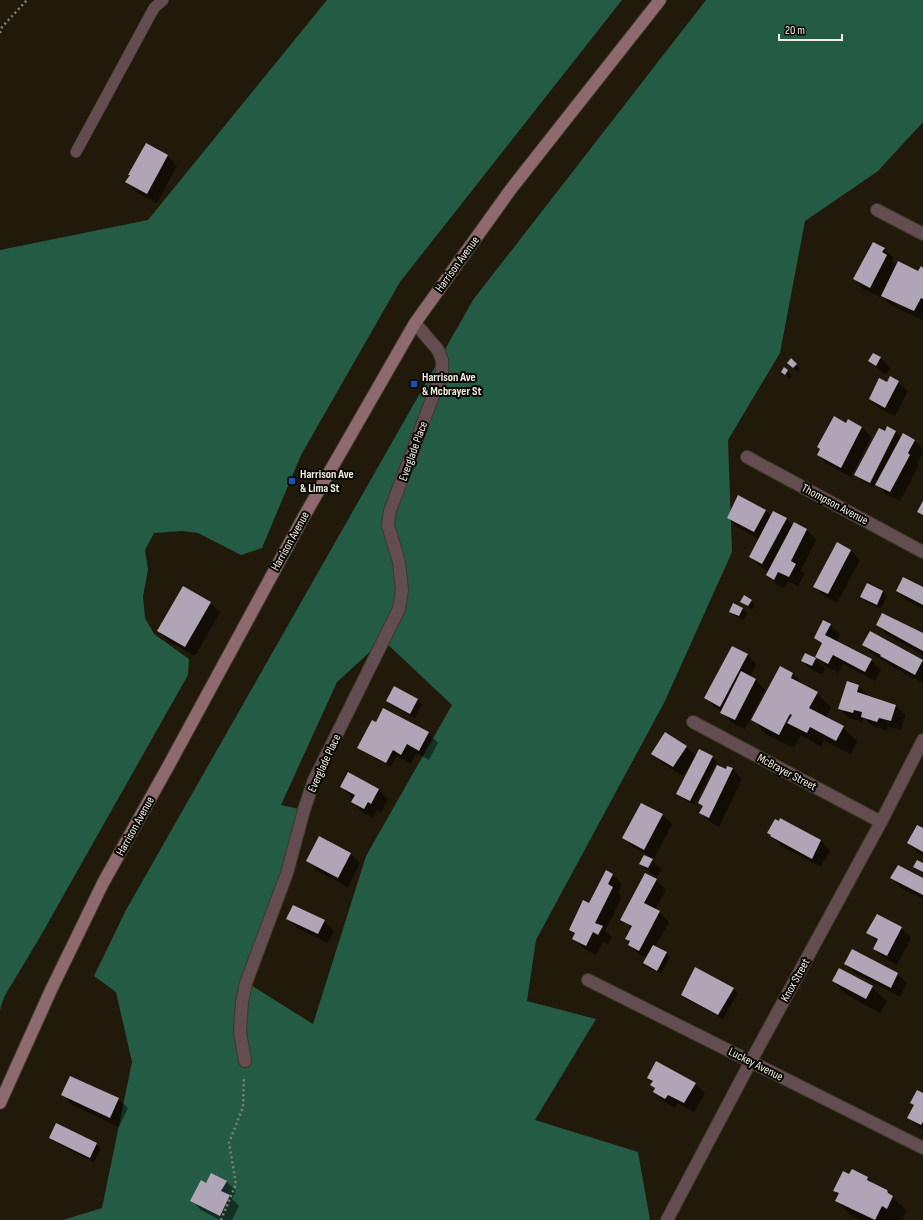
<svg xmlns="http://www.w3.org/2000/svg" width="923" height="1220" viewBox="0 0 923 1220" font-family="'Sofia Sans Condensed',sans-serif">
	<rect width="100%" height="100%" fill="#211a0a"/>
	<g fill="#245b44" fill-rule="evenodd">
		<path d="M327 0H622L400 282 301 455 262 548 241 555 198 533 182 531 154 533 145 550 148 570 143 596 145 618 154 634 189 659 188 675 40 937 4 997 0 1010V250L148 220Z"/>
		<path d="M706 0H923V122L878 171 805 221 780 353 728 440 732 552 665 701 536 940 527 1001 596 1019 535 1120 638 1152 650 1220H63L102 1208 132 1062 116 992 94 976 126 910 473 300ZM383 640 452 705 366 856 313 1024 246 982 304 810 281 805 337 682Z"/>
	</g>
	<g fill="#0007" fill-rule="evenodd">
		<path d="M146 144 168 156 177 166 157 203 136 192 127 182 130 176 129 174Z"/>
		<path d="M884 249 894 258 892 261 897 266 919 273 923 269V320L891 305 881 295 880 297 863 289 854 279ZM892 300 903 306 902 308 892 302Z"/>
		<path d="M873 354 881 358 890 368 886 375 879 370 869 361Z"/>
		<path d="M791 360 800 369 798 372 788 363Z"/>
		<path d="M787 371 792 375 790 379 782 372Z"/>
		<path d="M898 382 908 391 895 416 879 408 870 399 888 383Z"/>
		<path d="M849 420 862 427 871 437 851 477 827 464 818 455 847 424Z"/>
		<path d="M887 428 896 432 901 438 915 441 923 449V452L917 463 919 465 900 501 886 494 876 484 874 487 860 479 856 475Z"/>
		<path d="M766 511 771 516 786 519 793 526 795 524 807 530 816 540 801 570 805 574 798 586 788 581 784 588 777 585 768 575 770 572 759 566 750 556 759 539 737 527 728 518Z"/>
		<path d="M851 550 860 560 837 603 824 596 815 587Z"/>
		<path d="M923 588V609L906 600 897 591Z"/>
		<path d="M883 592 887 596 881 609 866 602 862 597Z"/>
		<path d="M751 600 755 605 752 610 746 606 741 602Z"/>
		<path d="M210 603 220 612 195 656 168 641 158 631Z"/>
		<path d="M743 609 747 613 744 620 735 616 731 612Z"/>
		<path d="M830 625 840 635 836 642 871 660 881 670 875 681 843 664 838 673 825 666 816 657 822 645 815 638Z"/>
		<path d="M877 625 923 635V655L887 635Z"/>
		<path d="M871 633 923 661V683L890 666 886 662 873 655 864 645Z"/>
		<path d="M747 654 756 664 750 677 756 680 765 690 745 729 731 722 721 712 722 711 715 708 705 698Z"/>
		<path d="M815 659 825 669 822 675 812 670 802 661Z"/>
		<path d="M780 668 793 674 804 686 817 693 831 707 826 717 843 727 857 741 851 754 824 741 821 747 801 735 794 748 767 735 753 720Z"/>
		<path d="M858 686 868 695 867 697 896 706 905 715 901 730 888 727 887 731 872 726 864 718 862 722 849 718 839 709Z"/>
		<path d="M417 699 422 704 415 718 392 706 387 701Z"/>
		<path d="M376 723 428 733 438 743 429 760 416 753 411 764 396 756 391 767 363 752 358 747Z"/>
		<path d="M686 746 696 756 712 757 717 762 694 805 682 798 677 794 692 765 691 764 683 776 662 763 653 754Z"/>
		<path d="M728 767 733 769 742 779 719 827 710 822 700 813 703 807 699 803 726 771Z"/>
		<path d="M349 773 379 790 388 799 381 813 377 810 373 818 362 812 353 802 354 799 341 787Z"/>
		<path d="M642 804 663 815 672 824 654 859 633 847 624 838Z"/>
		<path d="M781 819 821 841 830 850 821 867 781 846 768 833Z"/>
		<path d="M923 829V855L918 853 908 843Z"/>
		<path d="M350 854 360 863 348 887 317 871 308 861Z"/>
		<path d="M652 860 662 870 657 877 650 873 641 864Z"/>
		<path d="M923 864V874L915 867Z"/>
		<path d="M645 874 656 880 666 890 655 910 659 912 669 922 655 947 666 952 670 957 661 974 649 968 644 963 647 958 639 954 629 945 630 942 627 938 632 929 622 919Z"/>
		<path d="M613 875 622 884 618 893 622 897 605 931 612 937 608 944 603 941 596 955 583 948 573 938 575 935 570 930Z"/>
		<path d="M892 878 923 879V899L901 888Z"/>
		<path d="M288 919 324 921 334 931 328 943 297 928Z"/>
		<path d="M901 928 911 938 897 965 884 958 874 949 878 943 868 933Z"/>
		<path d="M845 964 898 974 907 983 900 997 855 973Z"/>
		<path d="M833 981 872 987 887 1001 880 1013 847 995Z"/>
		<path d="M733 989 738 993 723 1019 686 999 682 995Z"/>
		<path d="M648 1078 695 1083 705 1093 694 1112 678 1103 675 1108 663 1101 654 1091 655 1089 652 1085 653 1083Z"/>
		<path d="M62 1095 118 1099 128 1108 119 1127 72 1105Z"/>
		<path d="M923 1095V1130L918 1127 908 1118 914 1106 911 1103Z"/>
		<path d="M50 1137 96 1144 101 1149 94 1162 54 1142Z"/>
		<path d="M868 1178 875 1185 886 1191 907 1211 902 1220H861L851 1215 836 1201 839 1195 835 1191Z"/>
		<path d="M226 1181 236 1191 232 1199 239 1206 232 1220H220L201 1210 192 1201 206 1184Z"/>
	</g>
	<g fill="#b0a4b7">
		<path d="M146 143 168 155 147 194 125 182 130 175H128Z"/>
		<path d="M873 242 885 248 882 252 887 255 870 288 853 279Z"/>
		<path d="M898 261 918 271 921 266 923 268V299L921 298 914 311 881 296Z"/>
		<path d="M873 353 881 357 876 366 868 361Z"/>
		<path d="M791 358 797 364 793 368 787 363Z"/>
		<path d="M784 367 788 370 785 375 781 372Z"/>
		<path d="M890 376 899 381 885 408 869 399 879 378 887 382Z"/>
		<path d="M834 416 846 423 848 419 862 427 841 468 817 455 820 449 817 447Z"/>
		<path d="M887 426 896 431 870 483 854 475 879 428 885 431Z"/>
		<path d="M903 433 915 440 908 453 910 455 890 492 875 485Z"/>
		<path d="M738 495 766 510 754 532 727 518Z"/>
		<path d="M923 501V515L917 512Z"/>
		<path d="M773 511 787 518 762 564 749 557Z"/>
		<path d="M794 522 807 529 791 561 796 564 789 577 778 572 774 580 766 575Z"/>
		<path d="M837 542 851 550 828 594 813 587Z"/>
		<path d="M903 577 923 587V605L896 591Z"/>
		<path d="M867 583 883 591 877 605 860 597Z"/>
		<path d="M183 586 211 602 185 647 157 631Z"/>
		<path d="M744 595 752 600 748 606 740 602Z"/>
		<path d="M733 603 743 608 739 616 729 612Z"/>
		<path d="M882 613 923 633V651L876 625Z"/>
		<path d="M823 620 831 624 825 635 872 659 865 672 833 655 828 664 815 657 822 643 814 638Z"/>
		<path d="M870 631 923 660 915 675 880 656 881 655 862 645Z"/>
		<path d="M732 646 748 654 720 707 704 698Z"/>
		<path d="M805 653 816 658 812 666 801 661Z"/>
		<path d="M780 666 793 673 791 678 818 692 809 708 844 726 836 741 810 727 807 733 787 723 792 715 790 714 779 735 751 720Z"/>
		<path d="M741 671 756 679 735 720 720 713Z"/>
		<path d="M847 681 859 685 857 692 896 705 891 721 879 718 877 722 861 717 862 712 854 710 853 713 838 709Z"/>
		<path d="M394 686 418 699 410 714 386 701Z"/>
		<path d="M383 708 429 732 419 751 407 744 401 755 393 750 386 763 357 748 372 720 376 722Z"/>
		<path d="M665 732 687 746 673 767 651 754Z"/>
		<path d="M699 749 713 756 690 801 676 794Z"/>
		<path d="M717 765 726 769 727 766 733 768 709 818 699 813 703 806 698 803Z"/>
		<path d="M348 772 379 789 371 804 368 802 364 809 351 802 355 795 340 787Z"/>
		<path d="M641 803 663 814 644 850 622 838Z"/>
		<path d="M780 818 821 840 812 859 770 836 771 835 767 833 775 819 779 821Z"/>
		<path d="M917 825 923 828V852L907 843Z"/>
		<path d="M319 836 351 853 338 878 306 861Z"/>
		<path d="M644 855 653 859 648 868 639 864Z"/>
		<path d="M917 860 923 863V872L913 867Z"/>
		<path d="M898 865 923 878V895L890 878Z"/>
		<path d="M606 870 613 874 608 884 613 887 595 923 603 926 598 935 593 932 586 946 572 939 575 933 569 930 583 900 589 903Z"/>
		<path d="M645 873 657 879 644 903 660 911 639 951 628 945 630 941 625 939 632 926 620 920Z"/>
		<path d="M293 905 325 920 318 934 286 919Z"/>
		<path d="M877 914 902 927 887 956 873 949 878 939 866 933Z"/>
		<path d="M653 945 667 952 657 971 643 963Z"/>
		<path d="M852 949 898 973 891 988 844 964Z"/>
		<path d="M695 967 734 988 718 1015 681 995Z"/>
		<path d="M839 968 873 986 866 999 832 981Z"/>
		<path d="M656 1061 696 1083 684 1103 668 1095 665 1099 653 1092 655 1088 650 1085 653 1081 647 1078Z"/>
		<path d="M70 1076 119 1098 110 1118 61 1095Z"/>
		<path d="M917 1090 923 1093V1122L921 1125 907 1118 914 1105 910 1103Z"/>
		<path d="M56 1123 97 1143 90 1158 49 1138Z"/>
		<path d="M852 1169 868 1177 867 1180 887 1190 888 1193 893 1196 887 1209 882 1206 875 1220 835 1201 839 1193 833 1191 843 1171 849 1174Z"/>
		<path d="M211 1173 227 1181 221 1191 230 1195 220 1216 190 1201 201 1180 206 1183Z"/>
	</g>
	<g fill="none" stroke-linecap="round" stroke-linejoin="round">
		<defs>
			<path id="service" d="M76 152 154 8 163 0"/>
			<g id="minor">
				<path d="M877 210 923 234"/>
				<path d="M747 457 923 552"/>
				<path d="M693 722 881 822"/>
				<path d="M588 980 923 1148"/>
				<path d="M245 1061 240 1032 242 1002 246 983 287 873 304 810 314 780 399 609 402 590 399 562 388 525 390 511 442 372V360L438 350 415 323"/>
				<path d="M667 1220 751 1061 881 822 923 740"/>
			</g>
			<path id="secondary" d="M0 1103 51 990 103 883 170 763 303 518 415 323 511 189 660 0"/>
		</defs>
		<use href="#service" stroke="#3e3828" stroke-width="12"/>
		<use href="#minor" stroke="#3e3828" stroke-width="14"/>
		<use href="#secondary" stroke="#3e3828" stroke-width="14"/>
		<g stroke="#847f71" stroke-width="2.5" stroke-dasharray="2 3" stroke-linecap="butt">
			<path d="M0 33 2 27 27 0"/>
			<path d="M221 1220 236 1184 229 1143 243 1107 244 1078"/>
		</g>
		<use href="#service" stroke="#644d50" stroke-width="11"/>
		<use href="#minor" stroke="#644d50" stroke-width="12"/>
		<use href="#secondary" stroke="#8e696e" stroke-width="12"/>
	</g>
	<g fill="#1a4fb4" stroke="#080602" stroke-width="1.5">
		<rect x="410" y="380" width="8" height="8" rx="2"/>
		<rect x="288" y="477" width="8" height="8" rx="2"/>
	</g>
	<g text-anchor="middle" stroke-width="4" stroke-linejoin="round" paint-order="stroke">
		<g font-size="12" fill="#f2eee3" stroke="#080602">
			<text transform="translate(457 264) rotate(-54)" y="4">Harrison Avenue</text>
			<text transform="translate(413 451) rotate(-70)" y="4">Everglade Place</text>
			<text transform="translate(835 504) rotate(28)" y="4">Thompson Avenue</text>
			<text transform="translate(290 541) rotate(-61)" y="4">Harrison Avenue</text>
			<text transform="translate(324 763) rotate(-65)" y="4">Everglade Place</text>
			<text transform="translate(787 772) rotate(28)" y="4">McBrayer Street</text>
			<text transform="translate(135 826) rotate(-61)" y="4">Harrison Avenue</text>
			<text transform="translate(795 980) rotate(-61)" y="4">Knox Street</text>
			<text transform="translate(756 1064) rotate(27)" y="4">Luckey Avenue</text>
		</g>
		<g font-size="12" font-weight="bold" fill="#f2eee3" stroke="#080602" text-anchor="start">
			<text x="422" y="381">Harrison Ave<tspan x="422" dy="14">&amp; Mcbrayer St</tspan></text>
			<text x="300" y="478">Harrison Ave<tspan x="300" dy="14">&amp; Lima St</tspan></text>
		</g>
	</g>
	<path d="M779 34v6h63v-6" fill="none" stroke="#f2eee3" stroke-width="2"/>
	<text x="785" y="34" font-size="12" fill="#f2eee3" stroke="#080602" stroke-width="3" paint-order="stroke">20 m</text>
</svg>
